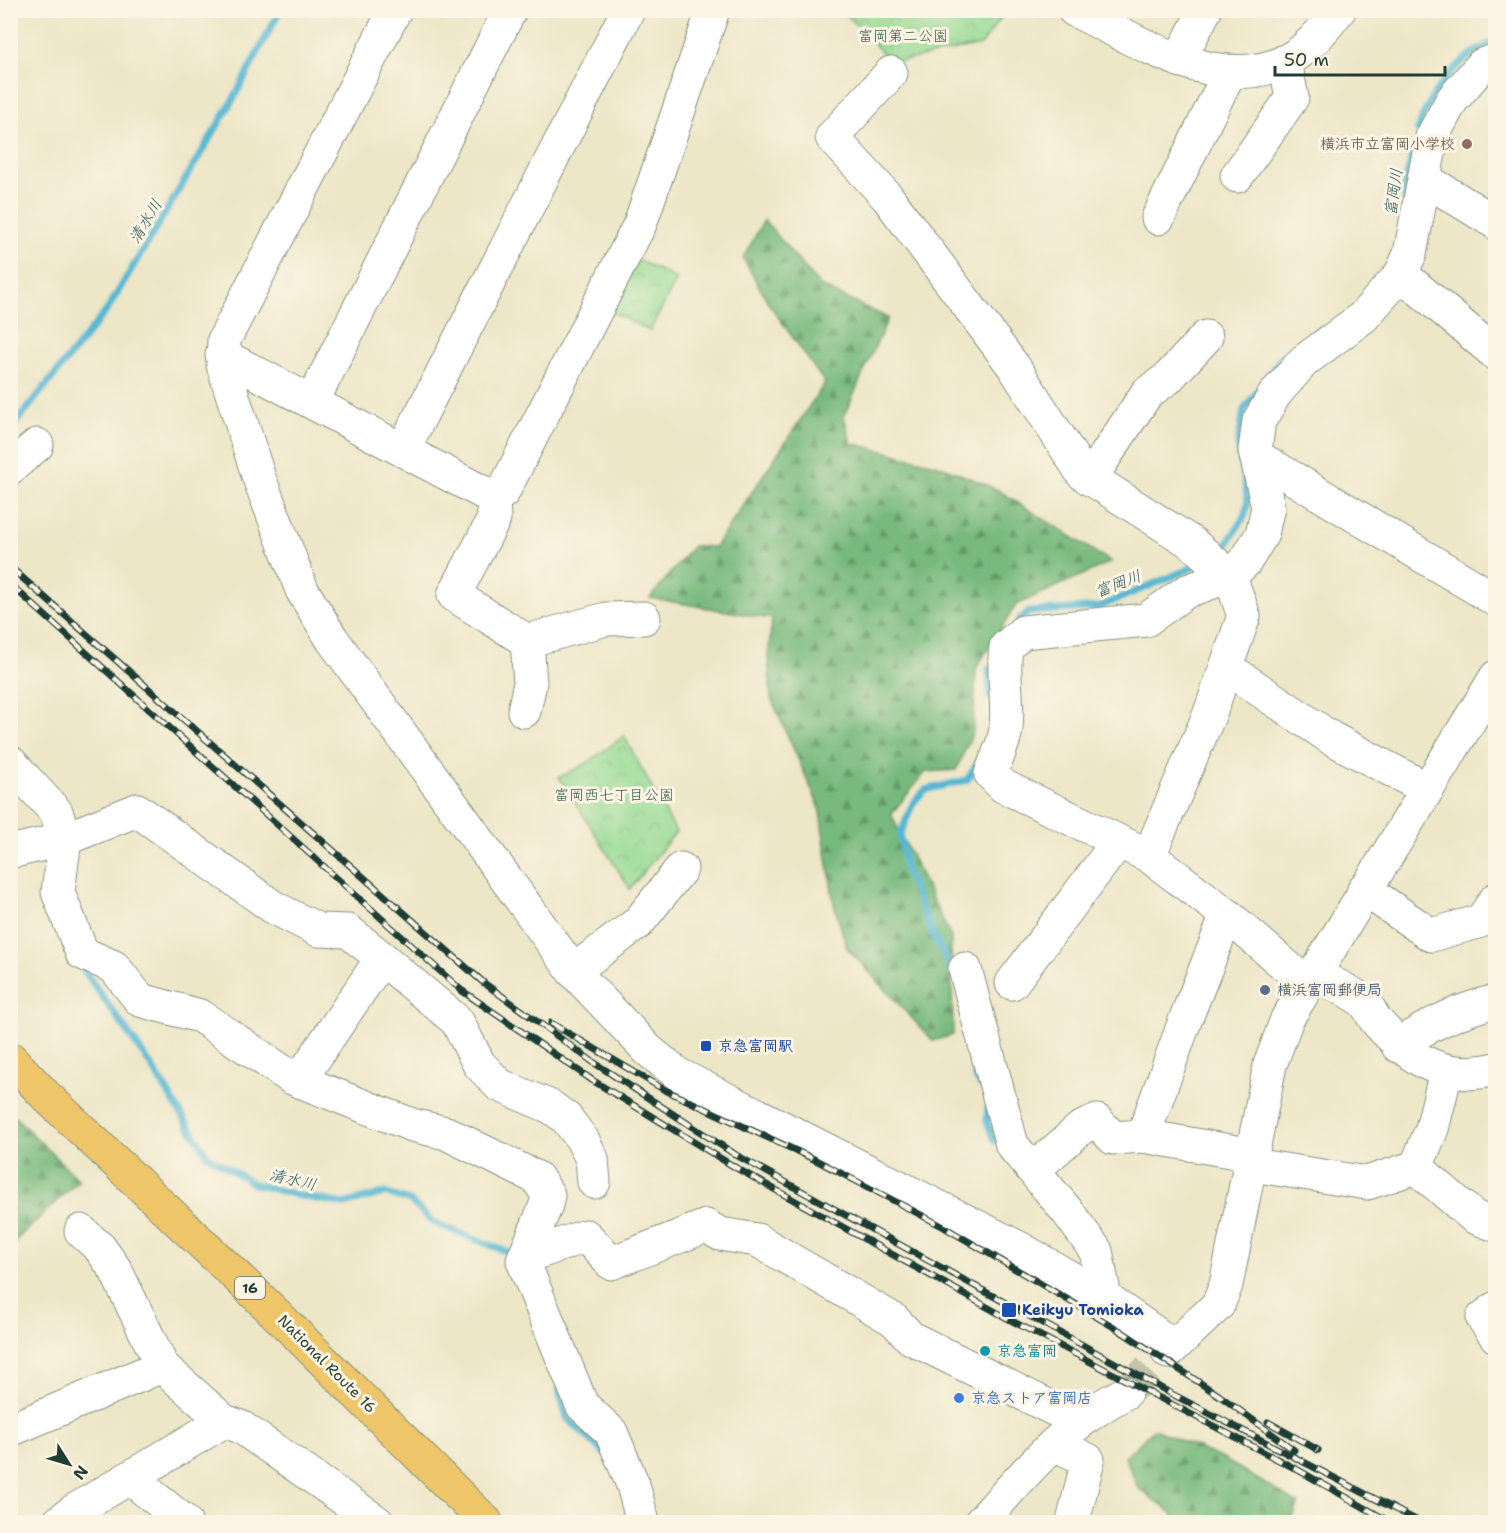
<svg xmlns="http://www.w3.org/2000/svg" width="1506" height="1533" viewBox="0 0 1506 1533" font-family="'Shantell Sans','Klee One',sans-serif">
	<defs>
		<pattern id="forest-firs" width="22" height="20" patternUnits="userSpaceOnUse" patternTransform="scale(1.5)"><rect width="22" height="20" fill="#78ba7d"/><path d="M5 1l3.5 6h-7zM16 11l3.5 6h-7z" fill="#629867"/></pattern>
		<pattern id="park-crowns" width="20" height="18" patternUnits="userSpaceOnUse" patternTransform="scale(1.5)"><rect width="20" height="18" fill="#95da93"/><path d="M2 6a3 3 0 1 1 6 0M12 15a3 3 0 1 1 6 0" fill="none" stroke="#80bc7f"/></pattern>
	</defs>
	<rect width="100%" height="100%" fill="#fcf5e5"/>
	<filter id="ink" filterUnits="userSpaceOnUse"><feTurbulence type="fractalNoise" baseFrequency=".0167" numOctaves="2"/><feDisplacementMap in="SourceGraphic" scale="12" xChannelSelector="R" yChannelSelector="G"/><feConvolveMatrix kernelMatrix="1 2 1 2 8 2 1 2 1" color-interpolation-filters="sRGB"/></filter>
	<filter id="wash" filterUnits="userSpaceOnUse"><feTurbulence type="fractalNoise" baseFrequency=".008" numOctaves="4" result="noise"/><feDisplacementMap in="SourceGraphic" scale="24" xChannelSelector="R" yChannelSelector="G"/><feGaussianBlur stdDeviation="1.35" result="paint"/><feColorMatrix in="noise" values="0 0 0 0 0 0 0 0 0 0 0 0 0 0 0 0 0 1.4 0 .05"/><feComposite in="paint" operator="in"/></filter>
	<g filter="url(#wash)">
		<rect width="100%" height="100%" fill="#ede6c7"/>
		<g fill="url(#forest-firs)" stroke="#4c7c58" stroke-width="1.5">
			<path d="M764 220 820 286 888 318 844 416 851 443 939 465 998 490 1111 562 1016 605 976 668 973 732 956 770 926 772 891 814 951 937 953 1035 933 1041 847 948 834 904 819 806 771 698 768 656 772 619 650 598 693 546 715 547 825 383 769 304 743 258Z"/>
			<path d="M11 1113 79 1180 17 1239 11 1252Z"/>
			<path d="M1154 1429 1225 1460 1299 1504 1291 1522 1182 1521 1138 1488 1125 1457Z"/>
		</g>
		<g fill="url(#park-crowns)" stroke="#5a8c64" stroke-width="1.5">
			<path d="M843 11H1006L981 45 892 63Z"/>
			<path d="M638 260 677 279 650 331 611 312Z"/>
			<path d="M624 736 676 832 630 889 559 777 584 765Z"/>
		</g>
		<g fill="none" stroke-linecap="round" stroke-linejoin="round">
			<g stroke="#55b7d3" stroke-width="7">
				<path d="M1418 130C1431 89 1457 59 1496 40"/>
				<path d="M1405 198V183L1413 153"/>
				<path d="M10 430 107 310 234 98 280 10"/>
				<path d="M1218 553 1224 549 1245 515 1248 501 1238 444 1244 410 1282 356 1321 329"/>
				<path d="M1020 619 1029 612 1099 607 1201 564"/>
				<path d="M989 669 990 697"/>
				<path d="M80 965 150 1064 207 1155 254 1184 300 1196 344 1204 385 1193 410 1201 434 1223 515 1255"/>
				<path d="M953 972 934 937 906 871 900 835 913 803 925 790 967 780 980 760"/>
				<path d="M973 1061 976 1078 982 1087"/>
				<path d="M988 1108 987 1121 995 1141"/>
				<path d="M558 1388 567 1418 604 1453"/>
			</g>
		</g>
	</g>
	<g filter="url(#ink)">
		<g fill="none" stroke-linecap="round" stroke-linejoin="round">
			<path stroke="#c4c4aa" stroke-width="33" stroke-dasharray="33 16" stroke-linecap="butt" d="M1125 1393 1168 1352"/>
			<defs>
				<g id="minor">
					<path d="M395 10 224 340 223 365 258 475 302 590 332 639 573 971 648 1050 679 1075 1021 1249 1105 1298 1174 1346"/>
					<path d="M1074 10C1135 39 1218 95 1286 61 1308 50 1324 29 1339 10"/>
					<path d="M1179 60 1205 10"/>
					<path d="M891 73 832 137 888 198 1014 367 1082 473 1192 543 1230 576 1244 616 1210 713 1149 856"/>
					<path d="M1237 176 1292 98 1285 61"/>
					<path d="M1426 180 1496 223"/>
					<path d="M1158 218 1229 73"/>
					<path d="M1401 274 1496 354"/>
					<path d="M222 355 484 493 493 497 503 492 640 224 713 10"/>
					<path d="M312 402 510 10"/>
					<path d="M403 450 628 10"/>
					<path d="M1256 456 1496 600"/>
					<path d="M10 468 37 445"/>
					<path d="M1090 479 1147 393 1167 379 1206 337"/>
					<path d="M493 497 494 519 454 595 527 641 606 619 644 618"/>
					<path d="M1227 668 1331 738 1427 789"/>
					<path d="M524 711 530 683 527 641"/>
					<path d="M10 762 56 812 65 839 58 892 82 953 114 967 140 1000 200 1016 292 1078 412 1125 446 1133 537 1178 548 1195 546 1205 523 1261 582 1405 611 1432 633 1485 643 1522"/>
					<path d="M10 852 65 839 137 810 273 907 318 930 348 931 382 958 457 1021 479 1064 499 1085 551 1107 566 1118 582 1139 592 1159 594 1182"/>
					<path d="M1364 889 1431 935 1481 921 1496 899"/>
					<path d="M965 969 1012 1145 1067 1211 1096 1251 1105 1298"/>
					<path d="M573 971 638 923 681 869"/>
					<path d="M1314 974C1329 982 1348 990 1363 1001 1369 1006 1372 1017 1378 1023 1411 1060 1444 1082 1496 1069"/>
					<path d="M1012 983 1118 842"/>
					<path d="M1307 984 1227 915 1149 856 1003 786 991 774C996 758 1004 745 1006 729 1009 702 1002 674 1006 647L1023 632 1146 620 1187 591 1230 576 1245 562 1262 534 1268 507 1255 450 1259 421 1275 394 1304 361 1363 317 1401 274 1410 254 1432 137 1452 100 1482 65 1496 60"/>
					<path d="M1398 1046C1428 1024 1460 1010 1496 1001"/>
					<path d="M299 1081 382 958"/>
					<path d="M1143 1136 1253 1155"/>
					<path d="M1252 1165 1367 1183 1416 1167 1432 1129 1446 1072"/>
					<path d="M1416 1167 1474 1217 1496 1225"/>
					<path d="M1033 1170 1081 1128 1097 1121 1113 1138 1143 1136 1186 1018 1227 915"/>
					<path d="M81 1231 100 1248 115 1269 162 1366 224 1421"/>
					<path d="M524 1257 586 1236 611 1263 706 1226 720 1234 757 1240 894 1320 911 1338 1080 1422"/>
					<path d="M1496 1308 1483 1318 1496 1336"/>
					<path d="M1168 1352 1218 1305 1226 1285 1270 1065 1287 1019 1496 677"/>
					<path d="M10 1430 162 1366"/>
					<path d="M1054 1444 1088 1460 1073 1522"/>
					<path d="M130 1478 185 1522"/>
					<path d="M59 1522 72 1512 224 1421 241 1427 377 1522"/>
					<path d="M981 1522C1026 1472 1065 1424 1125 1393"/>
				</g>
				<path id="highway" d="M10 1058 46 1096 270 1308 486 1522"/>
			</defs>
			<use href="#minor" stroke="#86927e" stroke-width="35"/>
			<use href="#highway" stroke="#86927e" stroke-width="35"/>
			<use href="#minor" stroke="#fff" stroke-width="33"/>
			<use href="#highway" stroke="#eec569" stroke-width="33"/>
			<defs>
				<g id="rail">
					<path d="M10 567 484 983 593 1062 736 1155 1172 1394 1420 1522"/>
					<path d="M10 584 461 990 592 1080 738 1169 1016 1323 1298 1470 1390 1522"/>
					<path d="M551 1023 663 1089 816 1160 944 1227 1119 1330 1220 1396 1294 1450"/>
					<path d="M1268 1422 1318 1450"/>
				</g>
			</defs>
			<use href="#rail" stroke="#1f3d34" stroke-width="7"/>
			<use href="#rail" stroke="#fcf5e5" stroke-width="4.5" stroke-dasharray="14" stroke-linecap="butt"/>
		</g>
	</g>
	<circle fill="#8d6e63" stroke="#fcf5e5" stroke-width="2" cx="1467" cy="144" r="6"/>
	<circle fill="#5c6f8a" stroke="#fcf5e5" stroke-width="2" cx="1265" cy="990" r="6"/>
	<g fill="#1a4fb4" stroke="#fcf5e5" stroke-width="2">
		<rect x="700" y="1040" width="12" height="12" rx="3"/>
		<rect x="1001" y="1302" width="16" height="16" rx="3"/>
	</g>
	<circle fill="#0f9aa8" stroke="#fcf5e5" stroke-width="2" cx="985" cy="1351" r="6"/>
	<circle fill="#3f7fe0" stroke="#fcf5e5" stroke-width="2" cx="959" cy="1398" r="6"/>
	<g text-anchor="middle" stroke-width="6" stroke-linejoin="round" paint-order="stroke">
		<rect fill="#fcf5e5" stroke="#617469" stroke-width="1.5" x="235" y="1277" width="30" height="22" rx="4.5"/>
		<g font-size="14" font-weight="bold" fill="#1f3d34">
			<text x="250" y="1293">16</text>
		</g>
		<g font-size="15" fill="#375c47" stroke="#fcf5e5">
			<text x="903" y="41">富岡第二公園</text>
			<text x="614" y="800">富岡西七丁目公園</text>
		</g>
		<g font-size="15" font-weight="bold" fill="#785e54" stroke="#fcf5e5" text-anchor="end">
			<text x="1455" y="149">横浜市立富岡小学校</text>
		</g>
		<g font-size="15" font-weight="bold" fill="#4e5e75" stroke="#fcf5e5" text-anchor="start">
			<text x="1277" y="995">横浜富岡郵便局</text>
		</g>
		<g font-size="15" font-weight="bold" fill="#164399" stroke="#fcf5e5" text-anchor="start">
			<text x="718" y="1051">京急富岡駅</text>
			<text x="1022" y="1315">Keikyu Tomioka</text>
		</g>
		<g font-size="15" font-weight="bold" fill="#0d838f" stroke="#fcf5e5" text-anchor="start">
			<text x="997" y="1356">京急富岡</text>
		</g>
		<g font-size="15" fill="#1f3d34" stroke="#fcf5e5">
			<text transform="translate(327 1364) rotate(45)" y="5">National Route 16</text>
		</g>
		<g font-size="15" font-weight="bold" fill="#366cbe" stroke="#fcf5e5" text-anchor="start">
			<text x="971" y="1403">京急ストア富岡店</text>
		</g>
		<g font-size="16" font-style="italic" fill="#2c5c5c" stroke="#fcf5e5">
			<text transform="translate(1393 192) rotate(-82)" y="6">富岡川</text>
			<text transform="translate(145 221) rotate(-59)" y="6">清水川</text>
			<text transform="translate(1118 583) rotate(-21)" y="6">富岡川</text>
			<text transform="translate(293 1179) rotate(13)" y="6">清水川</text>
		</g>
	</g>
	<rect width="1506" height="1533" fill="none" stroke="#fcf5e5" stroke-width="36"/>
	<g transform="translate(69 1464) rotate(127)" stroke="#fcf5e5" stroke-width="4.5" paint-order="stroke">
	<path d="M0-4.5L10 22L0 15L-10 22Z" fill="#1f3d34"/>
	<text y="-9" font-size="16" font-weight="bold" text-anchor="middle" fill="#1f3d34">N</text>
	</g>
	<path d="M1275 66v9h170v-9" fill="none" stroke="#1f3d34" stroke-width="3"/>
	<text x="1284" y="66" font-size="18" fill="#1f3d34" stroke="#fcf5e5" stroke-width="4.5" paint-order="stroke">50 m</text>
</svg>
